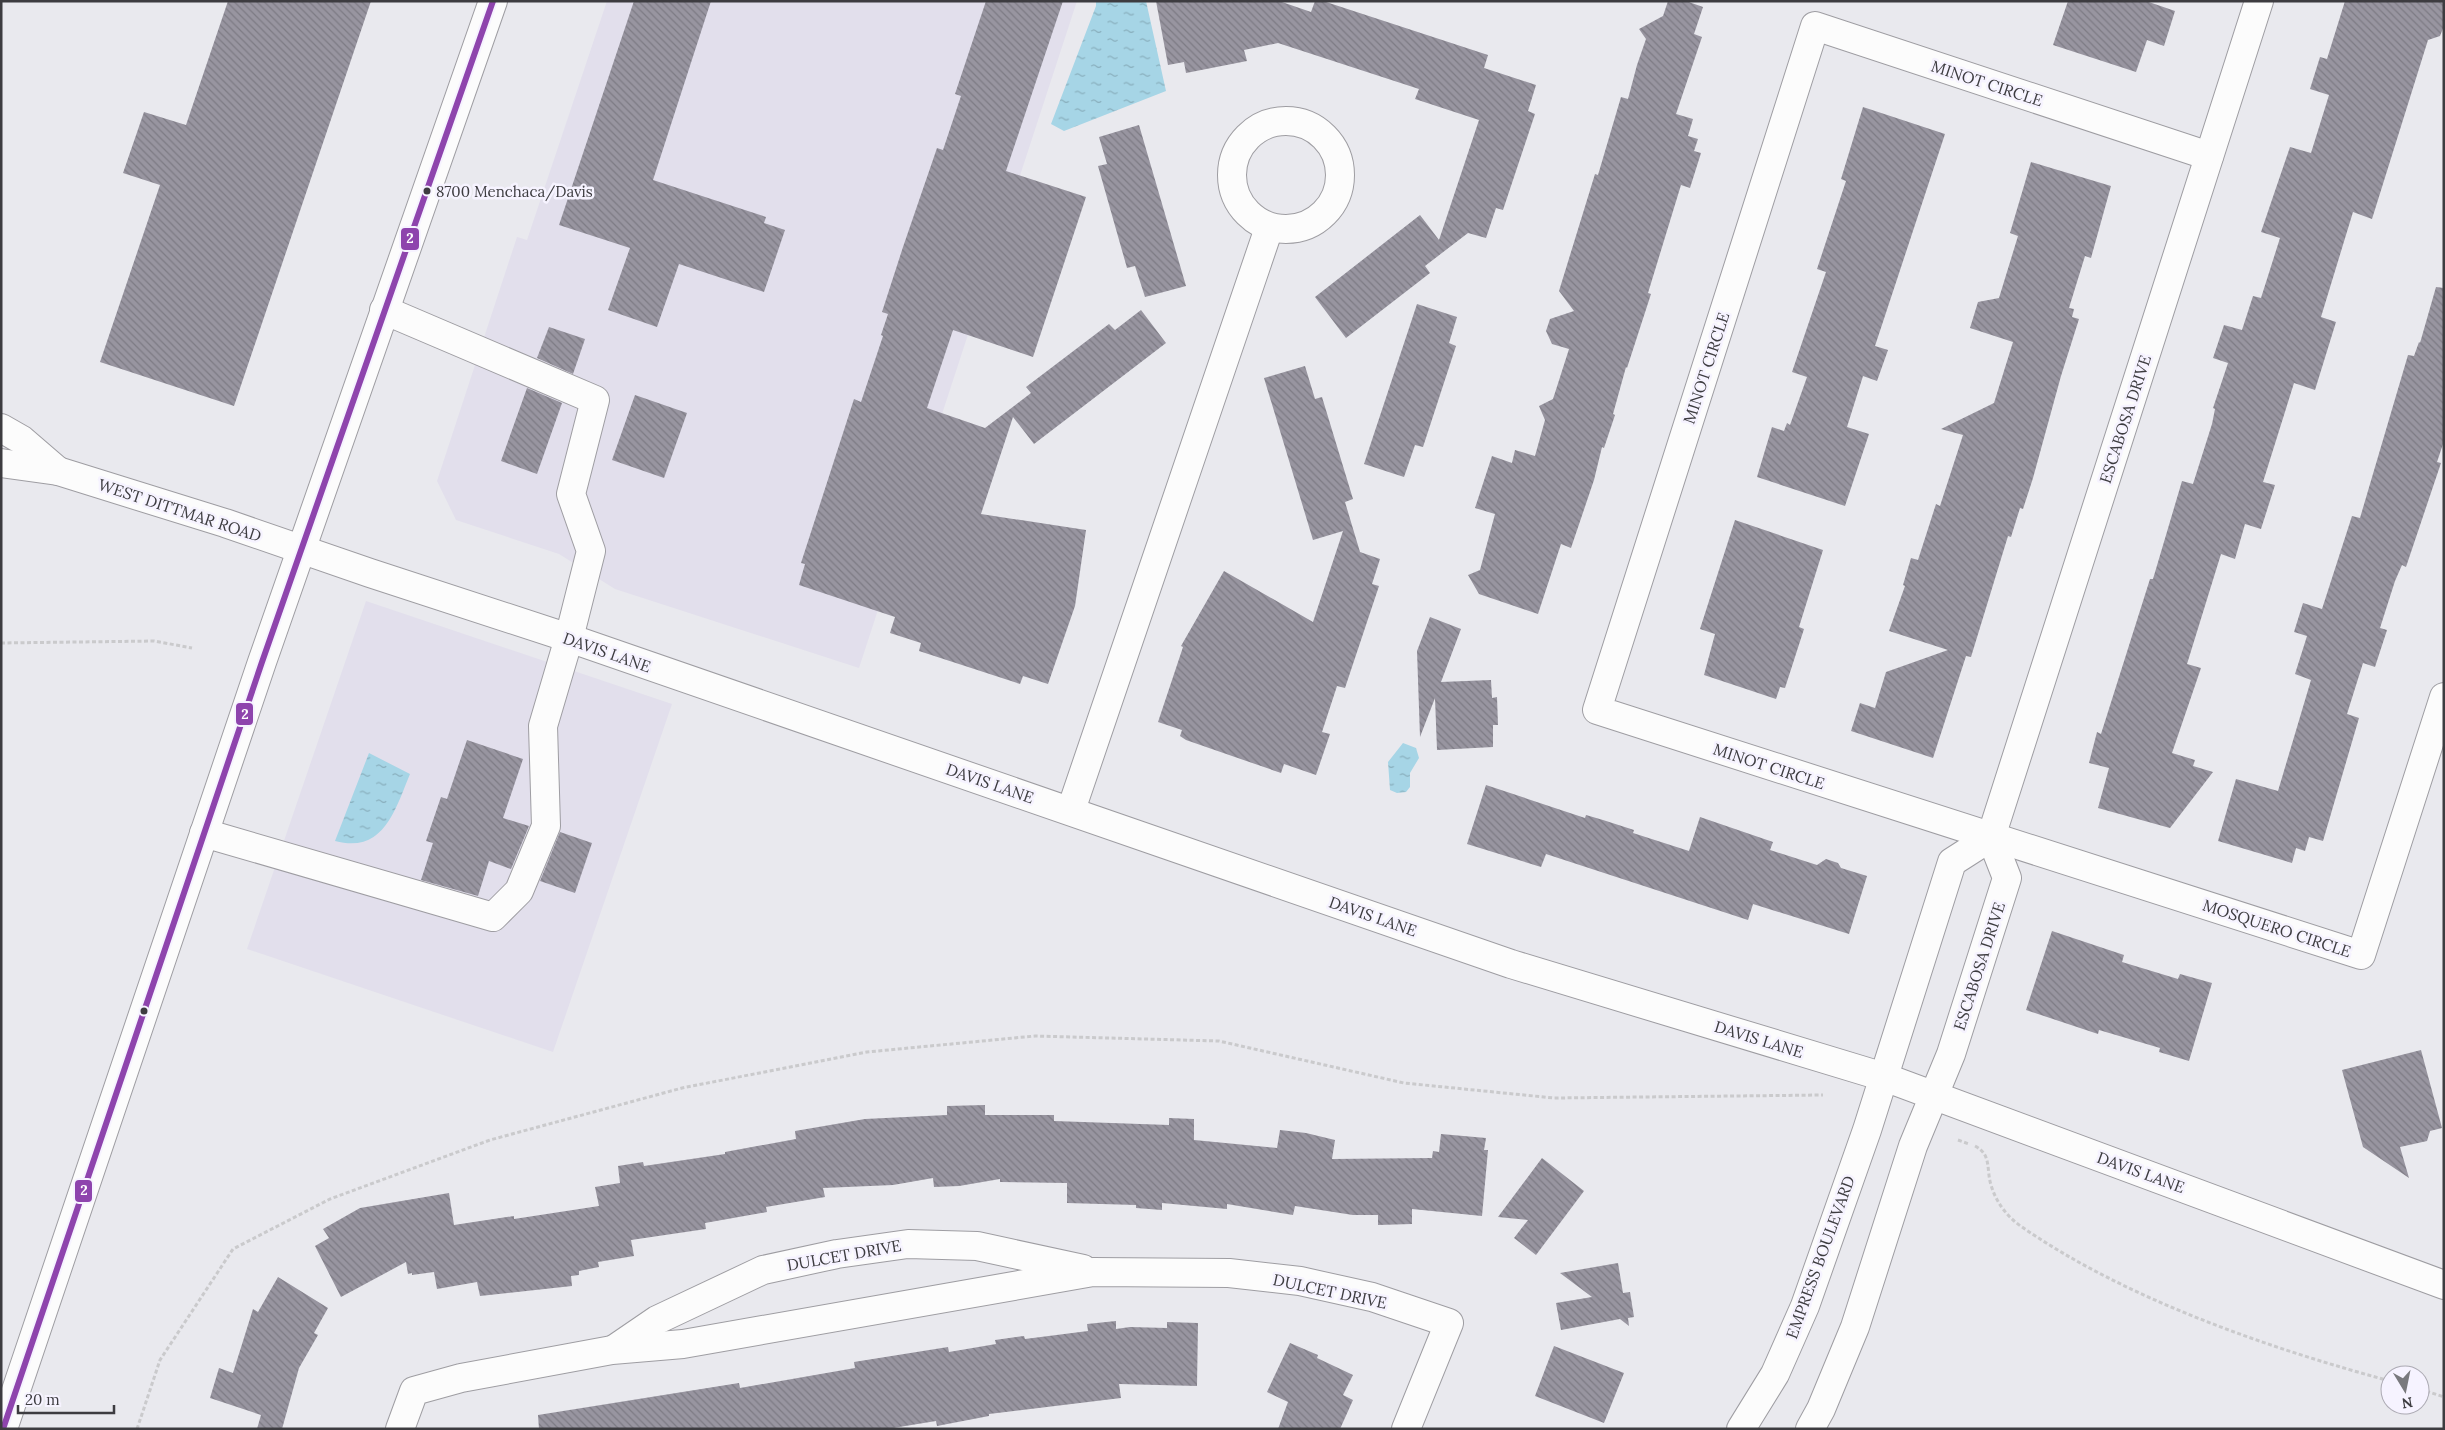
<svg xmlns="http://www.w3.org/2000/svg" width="2445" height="1430" viewBox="0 0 2445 1430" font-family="Lora,serif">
	<defs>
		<pattern id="water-ripples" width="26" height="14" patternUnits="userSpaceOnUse" patternTransform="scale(1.25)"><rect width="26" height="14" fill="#a6d5e6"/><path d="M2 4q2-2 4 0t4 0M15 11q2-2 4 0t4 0" fill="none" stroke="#88aebc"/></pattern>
		<pattern id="building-back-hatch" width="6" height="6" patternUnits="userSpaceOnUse" patternTransform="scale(1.25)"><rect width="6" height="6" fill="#9895a0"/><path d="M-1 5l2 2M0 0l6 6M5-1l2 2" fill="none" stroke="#7d7b84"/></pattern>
	</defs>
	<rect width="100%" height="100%" fill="#e9e9ee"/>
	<g fill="#e2dfec">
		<path d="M607 1H1077L859 668 615 589 559 554 456 520 437 481 517 237 527 240Z"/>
		<path d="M366 601 672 704 553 1052 247 949Z"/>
	</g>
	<g fill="url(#water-ripples)">
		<path d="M1096 1H1146L1166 91 1064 131 1051 124 1096 6Z"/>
		<path d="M1403 743 1416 748 1419 758 1410 773V787L1406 792 1397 793 1390 790 1388 762Z"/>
		<path d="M369 753 410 774C395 810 384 854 335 841Z"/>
	</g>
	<g fill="url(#building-back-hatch)">
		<path d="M228 1H371L234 406 100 362 160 185 123 173 144 112 186 125Z"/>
		<path d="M634 1H711L653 180 766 217 764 223 785 230 764 292 679 264 657 327 608 310 630 248 559 225Z"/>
		<path d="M986 1H1063L1006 171 1086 197 1033 357 953 330 927 408 985 428 1031 393 1026 387 1109 324 1115 330 1141 310 1166 343 1034 444 1013 417 981 514 1086 530 1075 606 1048 684 1023 676 1020 684 919 651 921 643 890 633 895 617 799 585 805 564 801 563 854 399 861 402 883 336 881 335 888 314 882 312 903 247 937 148 943 150 961 96 955 94Z"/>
		<path d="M1156 1H1279L1311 12 1315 1H1323L1488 55 1484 68 1536 85 1528 111 1535 114 1503 210 1496 208 1486 238 1468 233 1425 266 1430 273 1346 338 1315 297 1420 215 1439 240 1479 120 1415 99 1419 89 1278 43 1244 50 1247 61 1186 73 1184 62 1168 65Z"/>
		<path d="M1668 1H1686L1703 7 1694 34 1702 37 1676 114 1693 119 1688 136 1698 139 1694 151 1701 153 1690 188 1681 185 1648 293 1651 294 1627 368 1626 367 1613 414 1615 415 1604 448 1602 447 1594 480 1571 548 1561 544 1538 614 1479 594 1468 575 1480 570 1495 514 1475 508 1492 456 1512 463 1515 450 1535 456 1545 420 1539 406 1553 399 1569 349 1552 344 1546 331 1550 319 1574 311 1559 291 1595 174 1598 175 1621 97 1628 99 1637 65 1646 39 1639 29 1663 16Z"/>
		<path d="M2068 1H2146L2175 11 2164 46 2147 40 2136 72 2053 45Z"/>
		<path d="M2345 1H2444V26L2440 36 2428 40 2372 219 2353 212 2321 317 2336 322 2315 390 2294 383 2263 482 2275 485 2261 529 2245 524 2235 559 2221 554 2187 664 2201 668 2172 753 2195 760 2193 766 2213 772 2170 828 2098 808 2109 768 2089 763 2097 732 2101 734 2150 579H2153L2182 481 2193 484 2212 424 2215 409 2213 408 2228 363 2213 358 2224 325 2242 330 2253 296 2261 298 2280 238 2261 232 2290 147 2311 153 2329 95 2310 89 2320 57 2327 59Z"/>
		<path d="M1863 107 1945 134 1875 346 1888 350 1877 381 1863 376 1847 427 1869 434 1845 506 1757 477 1772 427 1784 431 1787 423 1790 425 1807 377 1792 372 1826 272 1817 269 1846 181 1841 179Z"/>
		<path d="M1139 125 1186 286 1145 297 1135 266 1127 268 1098 166 1107 164 1099 137Z"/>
		<path d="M2031 162 2111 186 2091 258 2085 256 2069 308 2074 309 2072 317 2079 319 2061 376 2033 478 2023 509 2020 508 2011 537 2008 536 1971 657 1966 656 1933 758 1851 731 1860 703 1875 708 1886 672 1948 650 1889 631 1905 586 1903 585 1911 558 1918 560 1936 504 1940 506 1963 435 1941 429 1994 403 2013 342 1970 328 1978 302 1999 298 2018 236 2010 233Z"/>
		<path d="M2436 287 2444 288V441L2437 462 2441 463 2406 567 2402 565 2395 581 2380 628 2387 630 2375 667 2363 663 2347 714 2359 718 2323 841 2309 837 2305 851 2296 848 2292 863 2218 841 2236 779 2278 791 2311 680 2295 674 2307 636 2294 632 2303 603 2322 609 2352 516 2360 518 2408 355 2414 356 2419 342 2420 343Z"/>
		<path d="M1417 304 1457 317 1449 343 1456 346 1423 447 1415 445 1404 477 1364 464Z"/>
		<path d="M549 327 585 339 573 374 537 358Z"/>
		<path d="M1305 366 1315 399 1322 397 1353 499 1345 502 1360 552 1380 559 1372 584 1379 586 1345 688 1337 686 1322 732 1330 734 1316 775 1284 764 1281 773 1186 740 1180 736 1182 730 1158 722 1183 647 1181 646 1224 571 1313 622 1343 531 1313 540 1264 378Z"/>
		<path d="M527 388 562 403 537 474 501 461Z"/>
		<path d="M635 395 687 413 664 478 612 460Z"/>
		<path d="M1735 520 1823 550 1799 627 1804 629 1785 688 1780 687 1776 699 1704 675 1715 634 1700 629Z"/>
		<path d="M1430 617 1461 629 1441 682 1491 680 1492 698 1497 697 1498 725H1493V747L1437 750 1435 698 1420 737 1417 651Z"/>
		<path d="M467 740 523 759 503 818 529 826 511 869 489 861 478 896 421 880 433 843 426 841 441 797 447 799Z"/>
		<path d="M1486 785 1585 818 1586 815 1603 820 1634 830 1633 833 1689 851 1700 817 1773 842 1770 850 1817 865 1826 859 1838 863 1841 868 1867 876 1849 934 1753 904 1748 920 1546 854 1541 867 1467 844Z"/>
		<path d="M560 832 592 843 575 893 540 881Z"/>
		<path d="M2052 931 2124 955 2122 962 2178 979 2180 974 2212 983 2189 1061 2159 1052 2160 1048 2099 1030 2098 1034 2026 1010Z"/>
		<path d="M2421 1050 2442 1128 2430 1131 2427 1141 2400 1147 2409 1178 2363 1147 2342 1070Z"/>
		<path d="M985 1105V1115H1054V1121L1169 1125V1118L1194 1119V1140L1277 1148 1280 1130 1306 1133 1335 1140 1332 1159 1432 1158 1433 1151 1439 1152 1441 1134 1486 1138 1484 1150H1488L1482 1216 1412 1209V1224L1378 1225V1215H1353L1295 1206 1293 1215 1227 1204V1209L1162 1203V1210L1136 1208V1205L1067 1203V1183L1000 1182V1179L959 1186 934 1187 933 1178 893 1185 823 1188 825 1197 766 1207 767 1212 705 1223 706 1229 631 1240 634 1256 598 1262 599 1267 579 1271V1275L571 1276 572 1286 480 1296 477 1282 437 1289 434 1272 412 1275V1273L408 1274 406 1262 341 1297 315 1246 329 1238 323 1229 360 1208 449 1193 454 1225 514 1216V1219L599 1206 595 1187 620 1183 618 1166 643 1162 644 1166 725 1154V1152L796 1139 795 1131 865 1119 947 1115V1106Z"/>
		<path d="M1542 1158 1584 1191 1536 1255 1514 1238 1528 1220 1498 1217Z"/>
		<path d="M1618 1263 1623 1293 1630 1292 1634 1317 1628 1318 1629 1326 1620 1319 1561 1330 1556 1303 1592 1297 1560 1273Z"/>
		<path d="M278 1277 328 1308 314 1333 318 1335 299 1368 282 1429H257L261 1415 210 1398 219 1368 233 1373 253 1309 258 1312Z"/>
		<path d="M1116 1321V1329L1130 1327 1167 1328V1322L1198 1323 1197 1386 1119 1384 1121 1398 989 1414V1416L937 1426 936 1421 887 1429H539L538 1415 739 1383 740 1388 855 1368 854 1362 948 1347 949 1352 996 1344 995 1340 1024 1336 1025 1339 1088 1331 1087 1324Z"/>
		<path d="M1290 1343 1318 1355 1317 1358 1353 1375 1343 1395 1353 1400 1340 1429H1278L1288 1402 1267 1392Z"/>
		<path d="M1554 1346 1624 1373 1604 1423 1535 1396Z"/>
	</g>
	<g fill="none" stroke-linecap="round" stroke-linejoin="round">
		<defs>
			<g id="minor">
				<circle cx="1286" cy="175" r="54"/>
				<path d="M2209 156 1815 26 1597 710 2361 955 2444 697"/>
				<path d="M1 428 22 440 58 471"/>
				<path d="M1 463 58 471 225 523 370 573 569 638 1511 964 1884 1077 2444 1285"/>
				<path d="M1071 810 1269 228"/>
				<path d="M204 833 493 917 519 891 546 826 543 726 569 638 591 551 571 494 595 400 384 310"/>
				<path d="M616 1348 657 1320 763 1270 837 1254 908 1244 977 1246 1083 1269"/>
				<path d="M400 1429 414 1391 461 1378 612 1350 683 1344 1093 1272 1229 1273 1300 1281 1372 1297 1449 1323 1406 1429"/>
				<path d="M1741 1429 1775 1374 1805 1306 1867 1130 1952 862 1991 837"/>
				<path d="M1810 1429 1821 1409 1855 1327 1913 1146 1951 1054 2007 878 1991 837 2259 1"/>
			</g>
			<path id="major" d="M3 1429 262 662 493 1"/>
		</defs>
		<use href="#minor" stroke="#9e9da2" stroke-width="30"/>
		<use href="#major" stroke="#9e9da2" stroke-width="30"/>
		<g stroke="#cacacc" stroke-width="3" stroke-dasharray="4 2.5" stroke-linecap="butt">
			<path d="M1 643 154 641 192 648"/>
			<path d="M1958 1140 1969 1144"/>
			<path d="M1975 1146C1992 1155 1986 1169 1991 1185 1996 1202 2007 1217 2022 1227 2126 1299 2268 1348 2390 1381"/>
			<path d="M2420 1389 2444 1397"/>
			<path d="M137 1429 160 1360 233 1249 330 1199 490 1140 682 1088 867 1052 1035 1036 1219 1041 1404 1083 1554 1098 1823 1095"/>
		</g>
		<use href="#minor" stroke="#fcfcfc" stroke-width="28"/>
		<use href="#major" stroke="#fcfcfc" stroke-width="28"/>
		<defs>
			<path id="bus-1" d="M3 1429 262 662 493 1"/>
		</defs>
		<use href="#bus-1" stroke="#f6f3ff" stroke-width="10"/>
		<use href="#bus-1" stroke="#8e44ad" stroke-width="6"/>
	</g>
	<g fill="#3d3c40" stroke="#f6f3ff" stroke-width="2">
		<circle cx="427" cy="191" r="4.5"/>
		<circle cx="144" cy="1011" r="4.5"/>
	</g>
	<g text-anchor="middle" stroke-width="5" stroke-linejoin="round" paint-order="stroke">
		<g font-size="15" fill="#3d3c40" stroke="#f6f3ff" text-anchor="start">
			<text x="436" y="197">8700 Menchaca/Davis</text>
		</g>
		<g font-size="16" fill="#3d3c40" stroke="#f6f3ff">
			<text transform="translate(1987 83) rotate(18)" y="6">MINOT CIRCLE</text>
			<text transform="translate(1706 368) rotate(-72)" y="6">MINOT CIRCLE</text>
			<text transform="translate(2125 419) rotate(-72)" y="6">ESCABOSA DRIVE</text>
			<text transform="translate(180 510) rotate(18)" y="6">WEST DITTMAR ROAD</text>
			<text transform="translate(607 652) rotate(19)" y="6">DAVIS LANE</text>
			<text transform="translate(1769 766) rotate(18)" y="6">MINOT CIRCLE</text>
			<text transform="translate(990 783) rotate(19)" y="6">DAVIS LANE</text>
			<text transform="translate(1373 916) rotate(19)" y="6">DAVIS LANE</text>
			<text transform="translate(2277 928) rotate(18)" y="6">MOSQUERO CIRCLE</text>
			<text transform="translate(1979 966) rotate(-72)" y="6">ESCABOSA DRIVE</text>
			<text transform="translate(1759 1039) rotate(17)" y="6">DAVIS LANE</text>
			<text transform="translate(2141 1172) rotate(20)" y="6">DAVIS LANE</text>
			<text transform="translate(844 1255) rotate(-10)" y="6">DULCET DRIVE</text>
			<text transform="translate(1820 1257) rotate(-70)" y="6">EMPRESS BOULEVARD</text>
			<text transform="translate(1330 1291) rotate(12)" y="6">DULCET DRIVE</text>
		</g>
	</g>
	<g stroke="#f6f3ff" stroke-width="2">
		<rect x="400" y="227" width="20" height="24" rx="5" fill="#8e44ad"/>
		<rect x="235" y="702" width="19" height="24" rx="5" fill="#8e44ad"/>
		<rect x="74" y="1179" width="19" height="24" rx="5" fill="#8e44ad"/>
	</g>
	<g font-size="14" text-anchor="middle" font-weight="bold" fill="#fff">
		<text x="410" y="243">2</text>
		<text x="245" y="719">2</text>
		<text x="84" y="1195">2</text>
	</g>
	<rect width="2445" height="1430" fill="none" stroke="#3d3c40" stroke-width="5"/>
	<g transform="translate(2405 1390) rotate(170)"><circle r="24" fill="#f6f3ff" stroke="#acaab3"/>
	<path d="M0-4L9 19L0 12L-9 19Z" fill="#79797d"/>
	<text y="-8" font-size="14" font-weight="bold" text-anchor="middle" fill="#3d3c40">N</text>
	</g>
	<path d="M18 1405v8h96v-8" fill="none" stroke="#3d3c40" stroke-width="2.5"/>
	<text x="25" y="1405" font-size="15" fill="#3d3c40" stroke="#f6f3ff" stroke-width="4" paint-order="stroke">20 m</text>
</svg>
